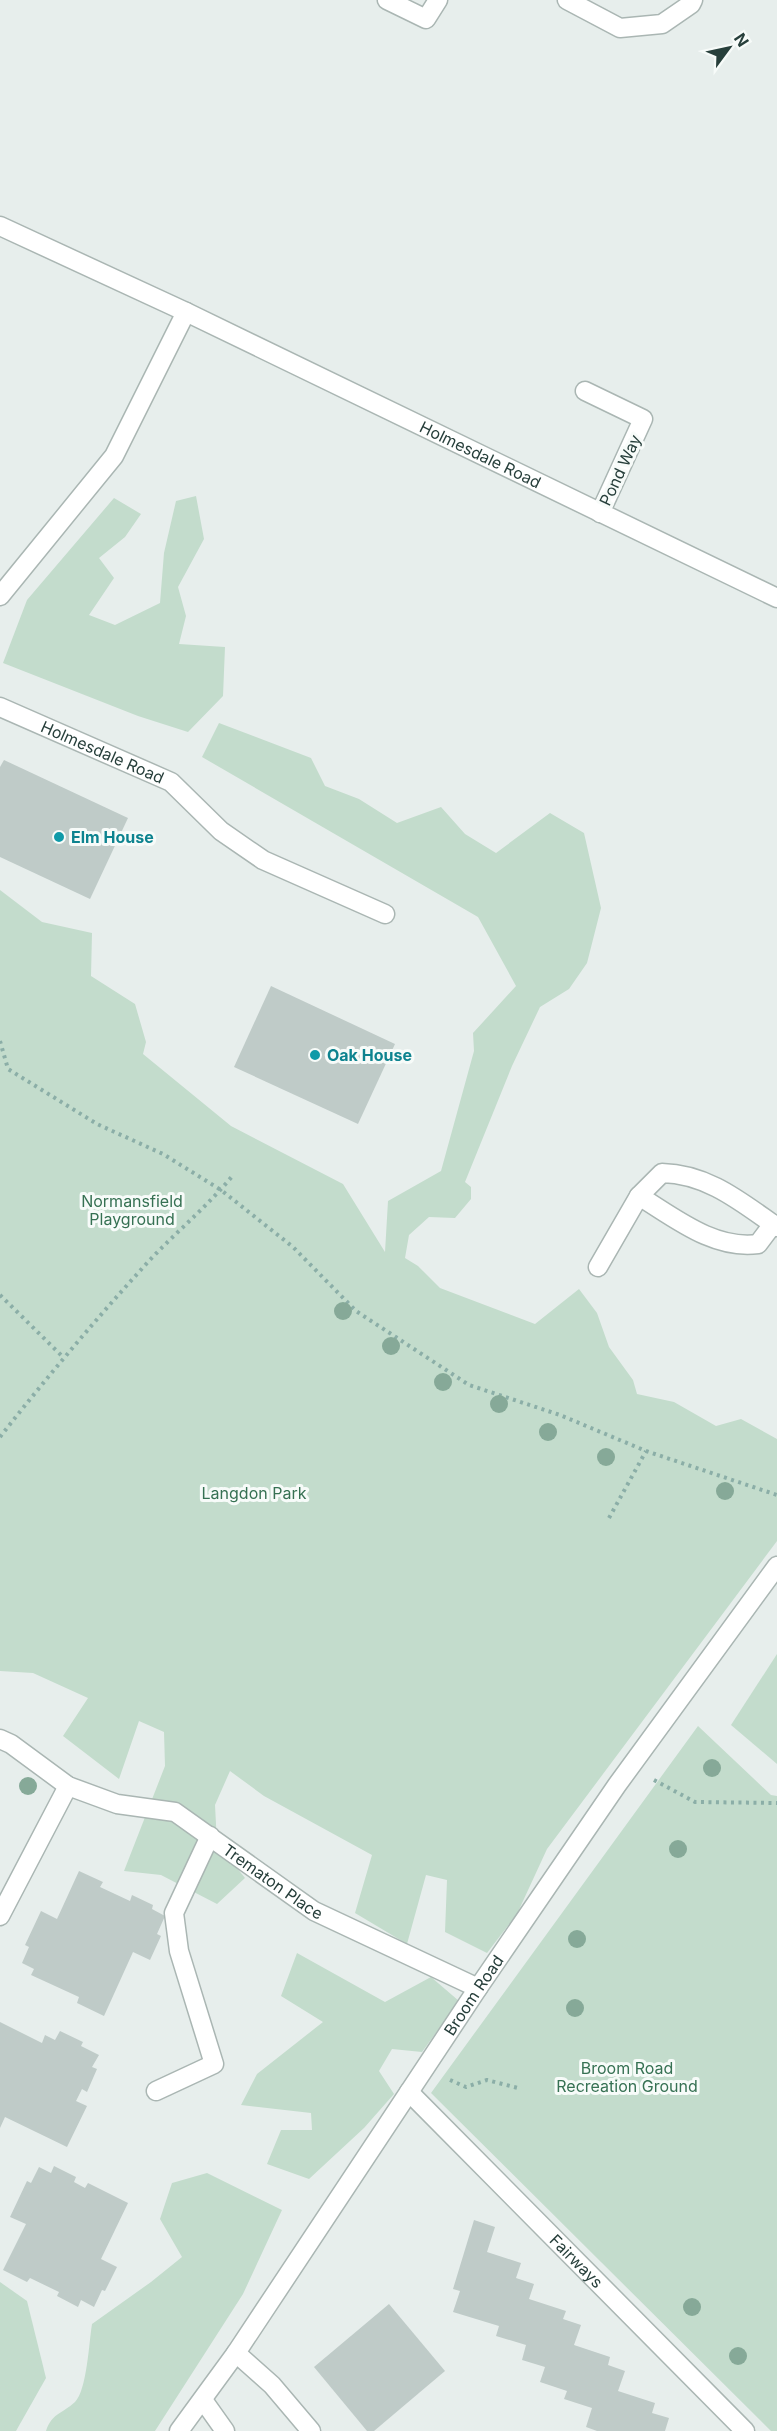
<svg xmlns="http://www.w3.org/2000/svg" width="777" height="2431" viewBox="0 0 777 2431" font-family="Inter,sans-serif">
	<rect width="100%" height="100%" fill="#e7eeec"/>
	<g fill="#c3dccc">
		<path d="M196 496 204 539 178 587 186 616 179 644 225 647 223 696 188 732 138 716 3 663 27 600 114 498 141 514 125 537 99 558 114 578 89 615 115 625 160 603 164 553 176 501Z"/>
		<path d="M219 723 311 758 325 786 359 799 397 823 441 807 465 834 496 853 550 813 584 833 601 908 587 963 569 989 540 1007 512 1066 465 1182 471 1187V1199L455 1218 429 1217 409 1235 405 1258 418 1266 440 1288 535 1324 579 1289 597 1313 609 1347 633 1380 637 1394 674 1402 716 1426 741 1419 777 1439V1541L547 1849 517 1914 487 1953 445 1932 447 1880 426 1875 407 1944 355 1913 372 1855 264 1796 230 1771 215 1805 217 1843 245 1878 217 1904 161 1875 124 1871 165 1766 164 1732 139 1721 119 1779 63 1736 88 1698 33 1673 0 1671V890L42 922 92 933 91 976 135 1004 146 1042 143 1054 231 1126 343 1184 385 1252 388 1201 441 1171 474 1051 473 1033 516 986 478 917 202 757Z"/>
		<path d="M777 1654V1764L731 1725Z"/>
		<path d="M698 1726 771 1795 777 1796V2431H771L431 2093Z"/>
		<path d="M297 1953 385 2002 431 1977 459 2001 422 2052 392 2049 379 2071 394 2094 364 2128 309 2179 267 2164 281 2130H312L311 2113 241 2105 257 2074 323 2022 281 1996Z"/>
		<path d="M207 2173 282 2210 243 2294 155 2431H46C52 2413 62 2414 75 2402 87 2390 89 2342 92 2324L151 2282 182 2257 160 2219 172 2183Z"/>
		<path d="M0 2282 27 2301 46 2378 16 2431H0Z"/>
	</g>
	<g fill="#bfcbc8">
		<path d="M4 760 128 818 90 899 0 857V767Z"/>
		<path d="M271 986 395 1044 358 1124 234 1067Z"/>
		<path d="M79 1871 103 1882 100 1887 130 1901 132 1895 153 1905 152 1909 165 1916 157 1934 161 1936 150 1960 133 1952 104 2016 77 2003 79 1997 31 1975 34 1969 22 1963 29 1947 25 1945 41 1911 57 1919Z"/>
		<path d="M0 2022 42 2043 45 2035 55 2040 60 2031 83 2042 81 2046 99 2055 92 2067 97 2069 87 2092 82 2089 76 2101 87 2106 67 2147 5 2117 0 2128Z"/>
		<path d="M54 2166 76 2177 74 2182 85 2188 88 2183 128 2203 101 2259 117 2267 105 2291 102 2290 94 2307 81 2300 78 2307 57 2296 59 2292 30 2278 27 2282 3 2270 26 2224 10 2217 27 2181 31 2183 39 2167 51 2173Z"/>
		<path d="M474 2220 495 2227 487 2252 521 2263 516 2278 534 2284 529 2299 566 2311 563 2319 581 2325 574 2345 610 2357 608 2365 625 2371 618 2391 655 2403 652 2413 669 2418 665 2431H597L586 2427 592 2408 564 2399 567 2391 540 2382 545 2367 522 2360 526 2345 496 2336 499 2326 453 2312 460 2291 453 2289Z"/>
		<path d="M389 2304 445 2371 374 2431H367L314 2367Z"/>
	</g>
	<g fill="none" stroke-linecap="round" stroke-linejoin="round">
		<defs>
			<g id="service">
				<path d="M387 0 426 19 438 0"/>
				<path d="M156 2091 214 2064 179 1951 174 1913 210 1836"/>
			</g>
			<g id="minor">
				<path d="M567 0 620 28 662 24 691 4 693 0"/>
				<path id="s1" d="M0 226 186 312 777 598"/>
				<path d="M585 391 643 419 600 513"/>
				<path d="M0 596 114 456 186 312"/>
				<path id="s2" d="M0 707 171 782 221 831 263 860 385 914"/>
				<path d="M639 1196C675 1218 714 1250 758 1244L773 1224"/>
				<path d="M598 1267 639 1196 662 1173C708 1174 741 1202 777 1227"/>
				<path id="s3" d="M0 1739 11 1744 68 1786 117 1804 175 1812 314 1911 478 1988"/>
				<path d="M0 1916 68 1786"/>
				<path id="s4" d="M409 2092 745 2431"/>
				<path d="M236 2353 272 2385 311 2431"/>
				<path d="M203 2400 225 2431"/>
			</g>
			<g id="tertiary">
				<path id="s5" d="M179 2431 236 2353 478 1988 617 1785 777 1566"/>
			</g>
		</defs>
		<use href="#service" stroke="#aab6b3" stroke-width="21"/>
		<use href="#minor" stroke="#aab6b3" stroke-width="21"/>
		<use href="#tertiary" stroke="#aab6b3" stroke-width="21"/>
		<g stroke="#8baea7" stroke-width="4" stroke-dasharray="3 4.5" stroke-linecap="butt">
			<path d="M0 1041 8 1069 97 1124 163 1154 221 1190 293 1247 356 1311 469 1385 560 1415 646 1451 777 1495"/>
			<path d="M0 1295 63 1357"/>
			<path d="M0 1437C47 1377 96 1319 148 1262 176 1232 208 1206 234 1174"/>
			<path d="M609 1518 646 1451"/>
			<path d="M654 1780 695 1802 777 1803"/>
			<path d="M450 2080 466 2087 487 2080 518 2088"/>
		</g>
		<use href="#service" stroke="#fff" stroke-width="18"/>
		<use href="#minor" stroke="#fff" stroke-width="18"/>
		<use href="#tertiary" stroke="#fff" stroke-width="18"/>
	</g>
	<g fill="#86a998">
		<circle cx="343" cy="1311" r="9"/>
		<circle cx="391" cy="1346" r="9"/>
		<circle cx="443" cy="1382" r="9"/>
		<circle cx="499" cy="1404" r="9"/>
		<circle cx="548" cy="1432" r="9"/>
		<circle cx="606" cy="1457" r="9"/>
		<circle cx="725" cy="1491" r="9"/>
		<circle cx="712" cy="1768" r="9"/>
		<circle cx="28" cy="1786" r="9"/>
		<circle cx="678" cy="1849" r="9"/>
		<circle cx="577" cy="1939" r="9"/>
		<circle cx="575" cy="2008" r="9"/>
		<circle cx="692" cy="2307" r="9"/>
		<circle cx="738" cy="2356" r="9"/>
	</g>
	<g fill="#0f9aa8" stroke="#f7fbf9" stroke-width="2">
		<circle cx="59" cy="837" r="6"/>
		<circle cx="315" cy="1055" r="6"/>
	</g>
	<g text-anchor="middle" stroke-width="6" stroke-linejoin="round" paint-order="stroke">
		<g font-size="16" fill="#273f3b" stroke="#f7fbf9">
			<text dy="6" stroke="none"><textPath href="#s1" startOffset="532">Holmesdale Road</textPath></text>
			<text transform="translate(620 470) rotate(-65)" y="6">Pond Way</text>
			<text dy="6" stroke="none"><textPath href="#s2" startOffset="112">Holmesdale Road</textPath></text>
			<text dy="6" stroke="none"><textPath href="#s3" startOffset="314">Trematon Place</textPath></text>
			<text dy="6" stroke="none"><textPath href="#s5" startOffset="526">Broom Road</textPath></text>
			<text dy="6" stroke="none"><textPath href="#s4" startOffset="238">Fairways</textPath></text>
		</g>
		<g font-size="16" font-weight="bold" fill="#0d838f" stroke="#f7fbf9" text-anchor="start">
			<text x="71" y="843">Elm House</text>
			<text x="327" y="1061">Oak House</text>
		</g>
		<g font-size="16" fill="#367153" stroke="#f7fbf9">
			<text x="132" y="1207">Normansfield<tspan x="132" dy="18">Playground</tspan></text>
			<text x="254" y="1499">Langdon Park</text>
			<text x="627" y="2074">Broom Road<tspan x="627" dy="18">Recreation Ground</tspan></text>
		</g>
	</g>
	<g transform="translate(729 48) rotate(57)" stroke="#f7fbf9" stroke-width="4.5" paint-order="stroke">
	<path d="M0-4.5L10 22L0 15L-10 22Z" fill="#273f3b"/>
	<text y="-9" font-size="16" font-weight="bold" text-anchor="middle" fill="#273f3b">N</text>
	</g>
</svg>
